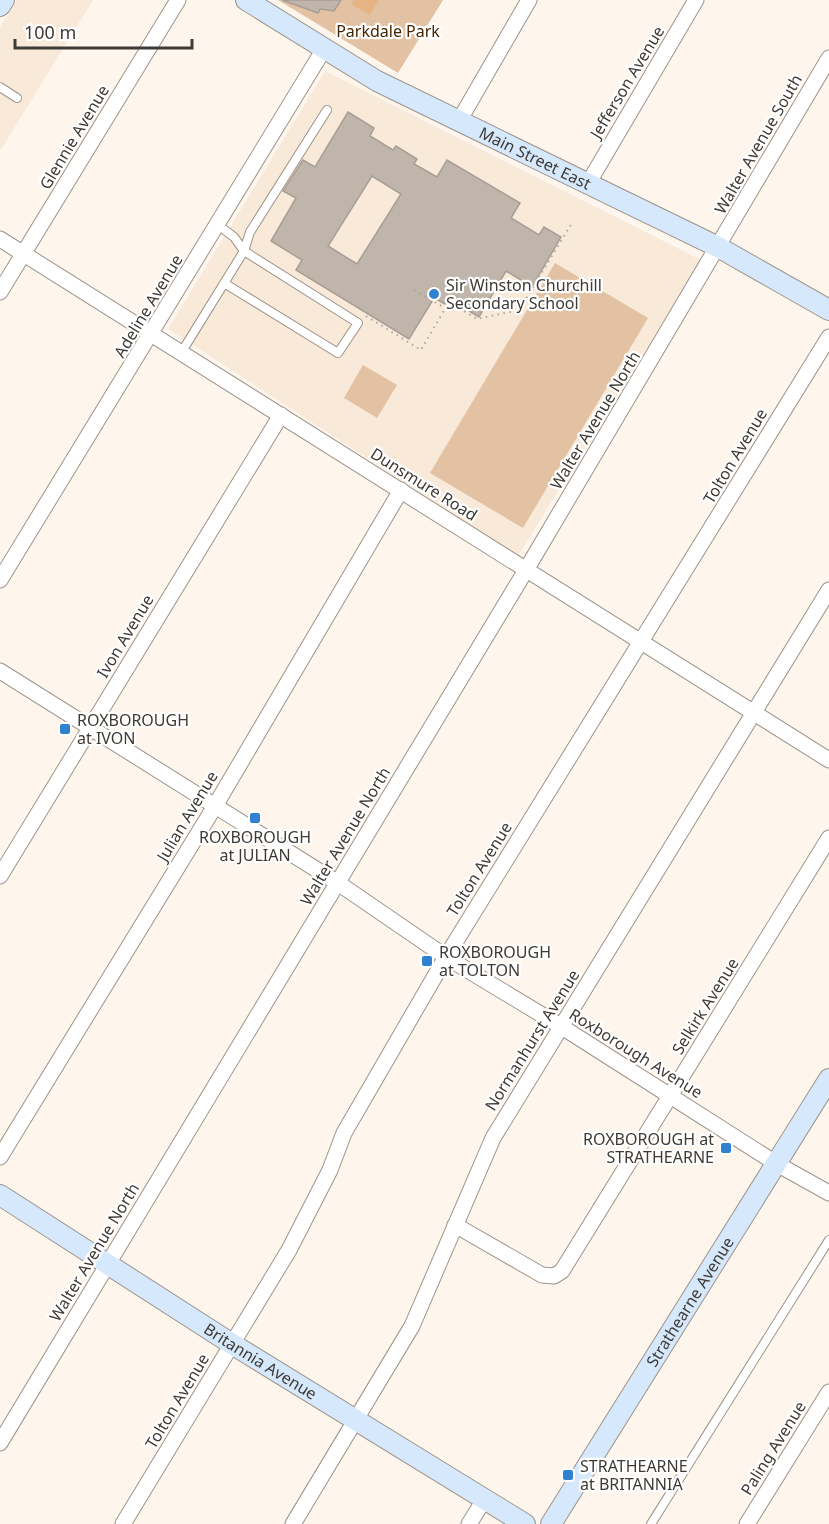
<svg xmlns="http://www.w3.org/2000/svg" width="829" height="1524" viewBox="0 0 829 1524" font-family="'Noto Sans',sans-serif">
	<rect width="100%" height="100%" fill="#fef6ed"/>
	<g fill="#f9e9d9">
		<path d="M17 0H93L0 151V27Z"/>
		<path d="M325 71 701 260 518 556 168 329Z"/>
	</g>
	<g fill="#e2c2a2">
		<path d="M278 0H443L398 73Z"/>
		<path d="M555 263 648 318 523 528 430 473Z"/>
		<path d="M363 365 397 385 377 418 344 398Z"/>
	</g>
	<path fill="#e6b483" d="M354 0H379L370 15 351 4Z"/>
	<g fill="#bfb5ab" stroke="#a89e95" stroke-width="1.5" fill-rule="evenodd">
		<path d="M282 0H341L334 11 320 9 318 13Z"/>
		<path d="M348 112 374 128 370 136 393 150 396 146 417 159 414 164 437 177 447 160 520 203 511 218 539 235 544 227 561 237 532 287 506 271 479 317 449 299 445 304 434 298 409 339 296 270 302 260 271 241 296 198 283 191 303 160 315 167ZM372 176 401 194 357 264 328 246Z"/>
	</g>
	<g fill="none" stroke-linecap="round" stroke-linejoin="round">
		<defs>
			<g id="lane">
				<path d="M0 87 17 98"/>
				<path d="M218 225 234 237 244 251"/>
				<path d="M244 251 250 232 327 110"/>
				<path d="M181 353 244 251 358 323 338 353 224 283"/>
				<path d="M651 1524 829 1240"/>
			</g>
			<g id="street">
				<path d="M459 121 529 0"/>
				<path d="M589 182 696 0"/>
				<path d="M0 239 829 760"/>
				<path d="M0 292 178 0"/>
				<path d="M0 580 324 49"/>
				<path d="M0 671 338 883 446 957 562 1027 777 1164 829 1193"/>
				<path d="M0 876 281 415"/>
				<path d="M0 1157 215 806 401 490"/>
				<path d="M455 1225 542 1275 554 1276 562 1271 829 838"/>
				<path d="M0 1443 526 570 829 58"/>
				<path d="M123 1524 289 1250 330 1170 344 1133 446 957 829 337"/>
				<path d="M293 1524 412 1326 493 1138 829 590"/>
				<path d="M469 1524 484 1500"/>
				<path d="M747 1524 829 1392"/>
			</g>
			<g id="secondary">
				<path id="s1" d="M246 0 377 81 718 247 829 310"/>
				<path d="M0 6 4 0"/>
				<path id="s2" d="M0 1195 232 1344 525 1524"/>
				<path id="s3" d="M551 1524 829 1079"/>
			</g>
		</defs>
		<use href="#lane" stroke="#9d938a" stroke-width="10"/>
		<use href="#street" stroke="#9d938a" stroke-width="17"/>
		<use href="#secondary" stroke="#9d938a" stroke-width="22"/>
		<g stroke="#ada69f" stroke-width="2" stroke-dasharray="1.5 4.5" stroke-linecap="butt">
			<path d="M414 290 445 308"/>
			<path d="M366 316 421 350 449 302 477 319 519 310 572 223"/>
		</g>
		<use href="#lane" stroke="#fff" stroke-width="8"/>
		<use href="#street" stroke="#fff" stroke-width="15"/>
		<use href="#secondary" stroke="#d6e8fb" stroke-width="20"/>
	</g>
	<g fill="#3181d1" stroke="#fff" stroke-width="2">
		<circle cx="434" cy="294" r="6"/>
		<rect x="59" y="723" width="12" height="12" rx="3"/>
		<rect x="249" y="812" width="12" height="12" rx="3"/>
		<rect x="421" y="955" width="12" height="12" rx="3"/>
		<rect x="720" y="1142" width="12" height="12" rx="3"/>
		<rect x="562" y="1469" width="12" height="12" rx="3"/>
	</g>
	<g text-anchor="middle" stroke-width="4.5" stroke-linejoin="round" paint-order="stroke">
		<g font-size="16" fill="#452500" stroke="#fff">
			<text x="388" y="37">Parkdale Park</text>
		</g>
		<g font-size="16" fill="#3e3a35" stroke="#fff">
			<text transform="translate(627 82) rotate(-59)" y="6">Jefferson Avenue</text>
			<text transform="translate(74 137) rotate(-59)" y="6">Glennie Avenue</text>
			<text transform="translate(758 144) rotate(-60)" y="6">Walter Avenue South</text>
			<text dy="6" stroke="none"><textPath href="#s1" startOffset="330">Main Street East</textPath></text>
			<text transform="translate(148 306) rotate(-59)" y="6">Adeline Avenue</text>
			<text transform="translate(595 420) rotate(-59)" y="6">Walter Avenue North</text>
			<text transform="translate(735 456) rotate(-59)" y="6">Tolton Avenue</text>
			<text transform="translate(424 484) rotate(32)" y="6">Dunsmure Road</text>
			<text transform="translate(125 636) rotate(-59)" y="6">Ivon Avenue</text>
			<text transform="translate(187 816) rotate(-59)" y="6">Julian Avenue</text>
			<text transform="translate(345 836) rotate(-59)" y="6">Walter Avenue North</text>
			<text transform="translate(479 869) rotate(-58)" y="6">Tolton Avenue</text>
			<text transform="translate(705 1006) rotate(-58)" y="6">Selkirk Avenue</text>
			<text transform="translate(532 1040) rotate(-58)" y="6">Normanhurst Avenue</text>
			<text transform="translate(636 1053) rotate(32)" y="6">Roxborough Avenue</text>
			<text transform="translate(94 1252) rotate(-59)" y="6">Walter Avenue North</text>
			<text dy="6" stroke="none"><textPath href="#s3" startOffset="262">Strathearne Avenue</textPath></text>
			<text dy="6" stroke="none"><textPath href="#s2" startOffset="309">Britannia Avenue</textPath></text>
			<text transform="translate(177 1401) rotate(-59)" y="6">Tolton Avenue</text>
			<text transform="translate(773 1448) rotate(-58)" y="6">Paling Avenue</text>
		</g>
		<g font-size="16" fill="#3e3a35" stroke="#fff" text-anchor="start">
			<text x="446" y="291">Sir Winston Churchill<tspan x="446" dy="18">Secondary School</tspan></text>
			<text x="77" y="726">ROXBOROUGH<tspan x="77" dy="18">at IVON</tspan></text>
			<text x="255" y="843" text-anchor="middle">ROXBOROUGH<tspan x="255" dy="18">at JULIAN</tspan></text>
			<text x="439" y="958">ROXBOROUGH<tspan x="439" dy="18">at TOLTON</tspan></text>
			<text x="714" y="1145" text-anchor="end">ROXBOROUGH at<tspan x="714" dy="18">STRATHEARNE</tspan></text>
			<text x="580" y="1472">STRATHEARNE<tspan x="580" dy="18">at BRITANNIA</tspan></text>
		</g>
	</g>
	<path d="M15 39v9h177v-9" fill="none" stroke="#3e3a35" stroke-width="3"/>
	<text x="24" y="39" font-size="18" fill="#3e3a35" stroke="#ffffff" stroke-width="4.5" paint-order="stroke">100 m</text>
</svg>
